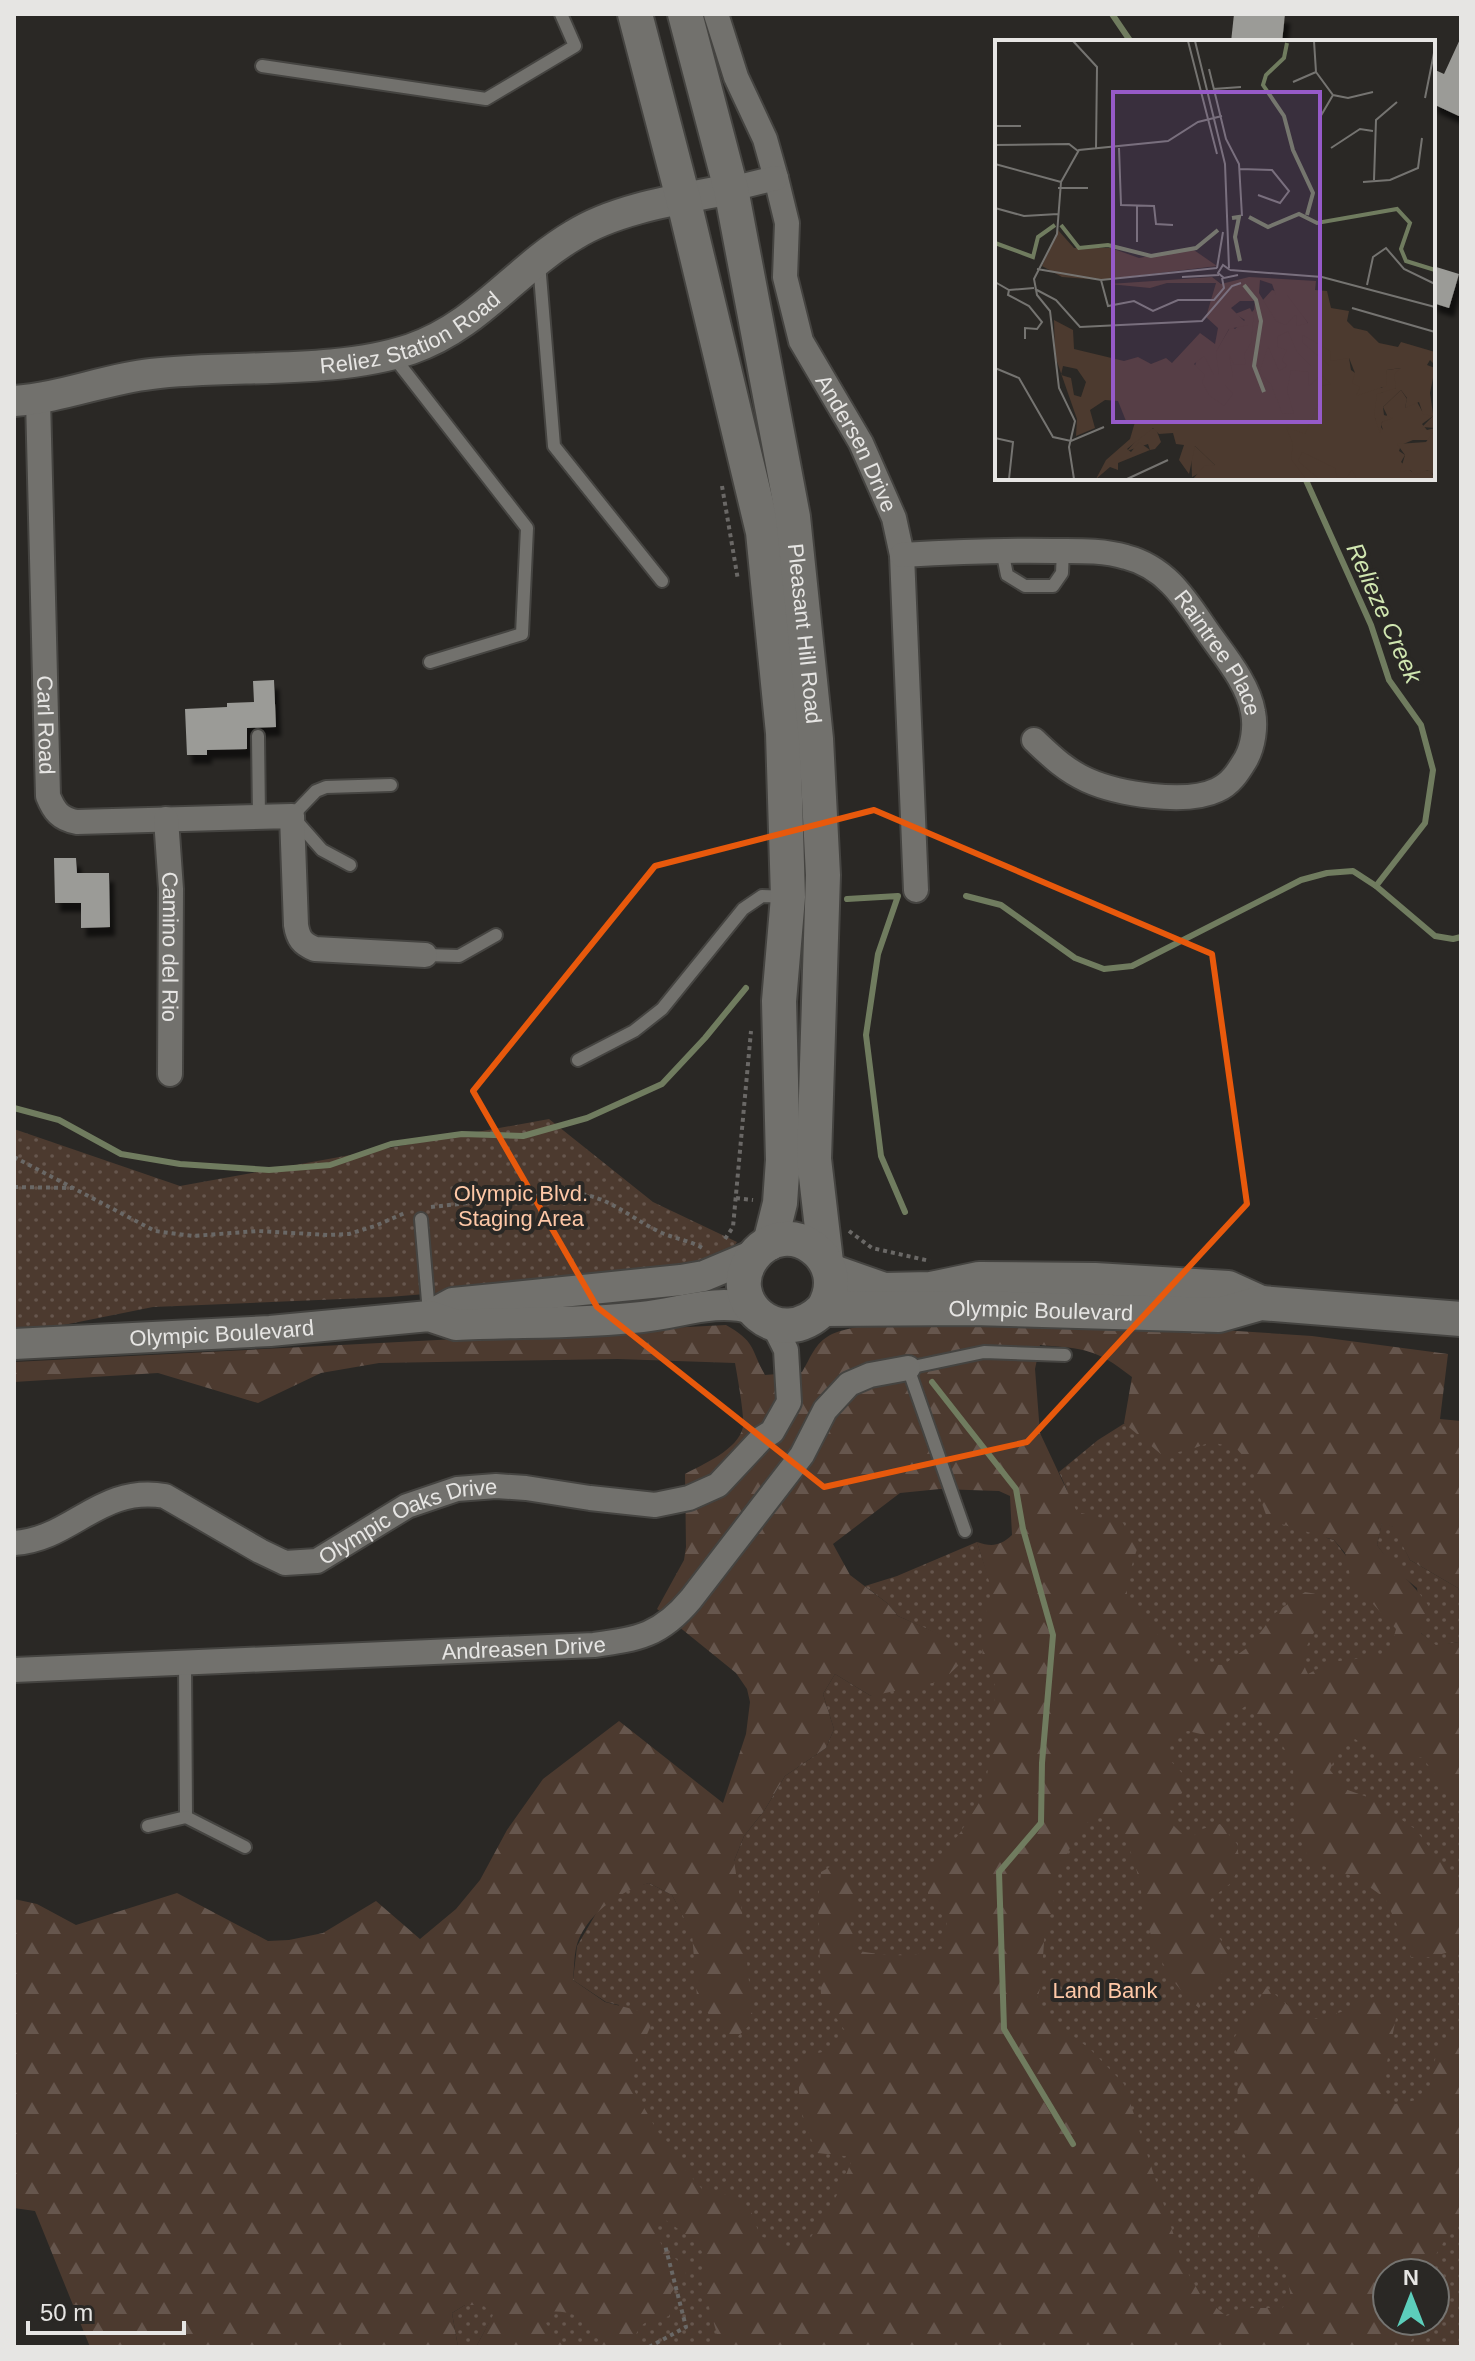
<svg xmlns="http://www.w3.org/2000/svg" width="1475" height="2361" viewBox="0 0 1475 2361" font-family="Helvetica,sans-serif">
	<defs>
		<pattern id="grass-dots" width="8" height="8" patternUnits="userSpaceOnUse" patternTransform="scale(2)"><rect width="8" height="8" fill="#4c3a2f"/><path d="M2 2h.1M6 6h.1" fill="none" stroke="#66564d" stroke-width="1.8" stroke-linecap="round"/></pattern>
		<pattern id="forest-firs" width="22" height="20" patternUnits="userSpaceOnUse" patternTransform="scale(2)"><rect width="22" height="20" fill="#4c3a2f"/><path d="M5 1l3.5 6h-7zM16 11l3.5 6h-7z" fill="#66564d"/></pattern>
		<filter id="shadow"><feDropShadow dx="5" dy="9" stdDeviation="2" flood-color="#0009"/></filter>
	</defs>
	<rect width="100%" height="100%" fill="#2a2825"/>
	<g fill="url(#grass-dots)" fill-rule="evenodd">
		<path d="M549 1119 653 1202 737 1242 729 1253 652 1275 389 1297 153 1307 14 1335V1129L180 1186Z"/>
		<path d="M1134 1413 1259 1454 1327 1538 1334 1540 1415 1647 1461 1765V2347H512L489 2323 476 2347H458L452 2313 465 2305H470L619 2005 606 2002 573 1980 577 1946 598 1910 628 1888 649 1883 672 1895 689 1926 734 1861 744 1836 764 1811 785 1776 826 1748 834 1729 823 1694 835 1674 871 1696 940 1635 898 1616 887 1603 865 1586 897 1576 977 1542 989 1579 1067 1490 1059 1472 1098 1440 1125 1423ZM1387 2273H1435V2321H1387Z"/>
		<path d="M1382 1522 1394 1527 1410 1560 1458 1588 1461 1595V1644L1459 1642 1436 1646 1421 1633 1417 1588 1395 1570 1377 1545Z"/>
	</g>
	<path fill="url(#forest-firs)" fill-rule="evenodd" d="M964 1321 1206 1329 1312 1336 1448 1354 1440 1419 1461 1421V1595L1458 1588 1410 1560 1393 1527 1382 1523 1377 1545C1393 1567 1413 1583 1428 1605L1421 1633 1436 1645 1459 1642 1461 1644V1809L1422 1757C1386 1767 1384 1759 1355 1739L1336 1755 1330 1770 1345 1789 1370 1798 1415 1829 1453 1877 1461 1882V1949L1430 1957H1411L1385 1898 1357 1878 1310 1861 1302 1844 1294 1813 1293 1763 1272 1728 1247 1705 1205 1735 1188 1731 1168 1736 1166 1756 1185 1776 1182 1793 1170 1806 1171 1823 1188 1840 1202 1829 1220 1824 1237 1844 1240 1866 1231 1883 1211 1899 1205 1918 1236 1961 1220 1975 1199 2008C1172 1986 1154 1953 1146 1917 1137 1875 1138 1847 1104 1815L1082 1825 1057 1873 1053 1908 1045 1928 1041 1985 1035 2007 1090 2049 1124 2084 1184 2266 1200 2294 1226 2316 1251 2308H1282L1291 2298 1287 2276 1263 2251 1256 2227 1259 2177 1248 2163 1237 2137 1238 2062 1234 2038 1266 1988C1279 1996 1289 2008 1303 2016 1322 2027 1356 2003 1376 1996L1391 2003 1397 2013 1382 2087 1395 2104 1422 2099 1429 2089 1436 2055 1461 2026V2213L1431 2263V2273H1387V2321H1427L1406 2347H714L717 2334 704 2290 705 2259 698 2243 664 2219 656 2225C658 2247 669 2256 687 2266L685 2274 671 2293 669 2316C662 2319 655 2318 649 2321 637 2325 636 2339 628 2347H604C585 2323 581 2309 547 2312L544 2321 564 2347H476L493 2315 483 2305H465L452 2313 458 2347H90L35 2211 14 2208V1899L37 1904 76 1925 177 1893 268 1941 289 1940 323 1933 376 1901 420 1939 456 1909 480 1880 507 1830 543 1779 619 1721 723 1803 746 1734 750 1702 747 1689 736 1673 657 1609 684 1560 686 1547 685 1474C703 1464 738 1450 743 1427 745 1418 737 1374 735 1363L618 1359 379 1363 321 1373 258 1403 158 1373 14 1382V1362L726 1325C756 1342 750 1348 765 1375L802 1372C810 1359 814 1345 827 1337 852 1320 932 1323 964 1321ZM1040 1345C1085 1349 1095 1348 1132 1377L1124 1423 1162 1455 1189 1450 1211 1442 1236 1448 1253 1467 1257 1490 1268 1520 1334 1540 1345 1553 1351 1580 1396 1629 1389 1655 1331 1662 1308 1674C1296 1654 1312 1641 1318 1623 1321 1615 1321 1604 1322 1595L1305 1592 1275 1613 1251 1645 1223 1665 1196 1664 1159 1636 1128 1604 1126 1584 1137 1549 1123 1523 1077 1512 1040 1433 1035 1369ZM940 1489 999 1491 1010 1496 1012 1535C1000 1546 992 1547 977 1542L992 1591 981 1629 983 1663 995 1685 992 1743 984 1795 960 1833 928 1872V1898L947 1921 943 1948C915 1958 888 1956 859 1951L850 1926 857 1902 850 1875 835 1864 821 1872 818 1901 821 1996 850 2038 831 2050 805 2056C792 2095 802 2117 817 2153L853 2157 840 2190 811 2237 788 2247 760 2236 751 2211 741 2198 702 2189 683 2167 673 2148 658 2132 635 2092 630 2073 652 2023 640 2011 605 2002 573 1980C574 1970 574 1958 576 1948 584 1916 619 1891 649 1883L672 1895 692 1933 697 1997 716 2025 736 2038 753 2022 742 1911 734 1861 744 1836 764 1811 785 1776 826 1748 834 1729 823 1694 835 1674 871 1696 942 1681 960 1664 953 1640 898 1616 887 1603 850 1575 833 1544 900 1493Z"/>
	<g fill="none" stroke-linecap="round" stroke-linejoin="round">
		<g stroke="#707c5f" stroke-width="6">
			<path d="M1112 14 1131 42"/>
			<path d="M1305 478 1371 625 1389 680 1421 725 1433 770 1425 823 1376 886"/>
			<path d="M966 896 1001 905 1075 958 1104 969 1132 966 1301 880 1327 873 1353 871 1376 886 1435 936 1453 939 1461 937"/>
			<path d="M847 899 898 896 878 954 866 1035 881 1156 905 1212"/>
			<path d="M14 1108 59 1120 121 1154 180 1164 269 1170 330 1165 391 1144 462 1134 523 1136 587 1118 662 1084 705 1038 746 988"/>
			<path d="M932 1382 1016 1489 1023 1529 1053 1635 1042 1763 1041 1823 999 1872 1004 2029 1073 2144"/>
		</g>
	</g>
	<g fill="#9b9b97" filter="url(#shadow)">
		<path d="M1234 14H1285L1282 42H1231Z"/>
		<path d="M1461 37V117L1433 104V69L1444 74Z"/>
		<path d="M1433 266 1459 274 1449 308 1433 303Z"/>
		<path d="M274 680 276 727 247 728V749L207 750V755H187L185 709 227 707V703L254 702 253 681Z"/>
		<path d="M54 858H76L77 873H109L110 927 81 928V903H55Z"/>
	</g>
	<g fill="none" stroke-linecap="round" stroke-linejoin="round">
		<defs>
			<g id="service">
				<path d="M262 66 486 99 575 46 561 14"/>
				<path d="M539 263 554 446 662 581"/>
				<path d="M393 356 527 528 522 634 430 662"/>
				<path d="M1002 550 1007 575 1025 586H1053L1062 573 1063 551"/>
				<path d="M258 736 259 817"/>
				<path d="M350 865 322 850 292 816 316 791 326 787 391 785"/>
				<path d="M425 955 459 956 496 935"/>
				<path d="M578 1060 634 1031 662 1009 743 909 762 896 788 897"/>
				<path d="M421 1219 429 1313"/>
				<path d="M965 1531 908 1368 984 1352 1065 1355"/>
				<path d="M185 1662 186 1817"/>
				<path d="M148 1826 186 1817 245 1847"/>
			</g>
			<g id="minor">
				<path id="s1" d="M716 14 736 77 765 139 776 178 787 223 785 277 801 341 861 443 894 518 902 555 916 890"/>
				<path d="M731 189 776 178"/>
				<path id="s2" d="M38 399 48 796C54 811 60 819 77 822L292 816 296 925C298 938 302 944 315 949L425 955"/>
				<path id="s3" d="M902 555C953 552 1003 550 1054 551 1078 551 1103 550 1126 557 1165 567 1184 597 1205 628 1222 653 1248 682 1253 712 1256 727 1253 746 1246 759 1238 772 1231 784 1217 790 1186 805 1118 794 1087 780 1065 770 1051 756 1034 740"/>
				<path id="s4" d="M166 819 171 889 170 1074"/>
				<path id="s5" d="M14 1543C73 1539 99 1485 165 1496L260 1551 285 1563 317 1561 407 1506 457 1489 496 1486 526 1488 590 1498 655 1505 689 1498 718 1485 762 1438 772 1432 789 1402 786 1350 773 1324"/>
				<path id="s6" d="M14 1670 594 1645C639 1639 661 1635 691 1599L802 1455 825 1410 849 1384 870 1375 908 1368"/>
			</g>
			<g id="tertiary">
				<path id="s7" d="M14 401C61 398 105 379 151 374 232 364 334 375 411 349 478 326 515 270 574 235 617 208 681 199 731 189"/>
				<path d="M429 1316 453 1303 681 1280 704 1276 754 1255"/>
				<path id="s8" d="M14 1344 270 1331 429 1316 456 1325C518 1322 581 1324 642 1317 681 1313 715 1298 753 1309"/>
			</g>
			<g id="secondary">
				<path d="M635 14 683 198 763 532 783 733 788 897 779 1001 783 1160 780 1203 770 1243"/>
				<path id="s9" d="M685 14 731 189 793 517 816 739 823 875 814 1159 826 1262"/>
				<path d="M830 1271 884 1290 931 1289 979 1279 1095 1280 1228 1288 1261 1303"/>
				<path id="s10" d="M823 1309C854 1259 787 1212 753 1257 721 1300 779 1353 823 1309L973 1308 1219 1315 1261 1303 1461 1319"/>
			</g>
		</defs>
		<use href="#service" stroke="#454441" stroke-width="16"/>
		<use href="#minor" stroke="#454441" stroke-width="28"/>
		<use href="#tertiary" stroke="#454441" stroke-width="34"/>
		<use href="#secondary" stroke="#454441" stroke-width="38"/>
		<g stroke="#6a6866" stroke-width="4" stroke-dasharray="4 4" stroke-linecap="butt">
			<path d="M722 486 738 580"/>
			<path d="M14 1157 155 1231 193 1236 257 1231 328 1235 349 1234 375 1226 407 1212"/>
			<path d="M14 1187 72 1188"/>
			<path d="M736 1198 753 1200"/>
			<path d="M431 1207 570 1192C612 1197 626 1216 662 1233 676 1239 692 1241 704 1249"/>
			<path d="M849 1231 872 1248 930 1261"/>
			<path d="M725 1239 733 1227 751 1031"/>
			<path d="M649 2347 686 2327 665 2245"/>
		</g>
		<use href="#service" stroke="#72716d" stroke-width="12"/>
		<use href="#minor" stroke="#72716d" stroke-width="24"/>
		<use href="#tertiary" stroke="#72716d" stroke-width="30"/>
		<use href="#secondary" stroke="#72716d" stroke-width="34"/>
	</g>
	<path fill="none" stroke="#e8590c" stroke-width="6" stroke-linejoin="round" d="M874 810 1212 954 1247 1204 1027 1442 824 1487 597 1307 473 1091 655 866Z"/>
	<g text-anchor="middle" stroke-width="8" stroke-linejoin="round" paint-order="stroke">
		<g font-size="22" fill="#e6e5e3" stroke="#2a2825">
			<text dy="8" stroke="none"><textPath href="#s7" startOffset="406">Reliez Station Road</textPath></text>
			<text dy="8" stroke="none"><textPath href="#s1" startOffset="458">Andersen Drive</textPath></text>
			<text dy="8" stroke="none"><textPath href="#s9" startOffset="632">Pleasant Hill Road</textPath></text>
			<text dy="8" stroke="none"><textPath href="#s3" startOffset="362">Raintree Place</textPath></text>
			<text dy="8" stroke="none"><textPath href="#s2" startOffset="326">Carl Road</textPath></text>
			<text dy="8" stroke="none"><textPath href="#s4" startOffset="128">Camino del Rio</textPath></text>
			<text dy="8" stroke="none"><textPath href="#s10" startOffset="490">Olympic Boulevard</textPath></text>
			<text dy="8" stroke="none"><textPath href="#s8" startOffset="208">Olympic Boulevard</textPath></text>
			<text dy="8" stroke="none"><textPath href="#s5" startOffset="432">Olympic Oaks Drive</textPath></text>
			<text dy="8" stroke="none"><textPath href="#s6" startOffset="510">Andreasen Drive</textPath></text>
		</g>
		<g font-size="22" fill="#fec8a7" stroke="#2a2825">
			<text x="521" y="1201">Olympic Blvd.<tspan x="521" dy="25">Staging Area</tspan></text>
			<text x="1105" y="1998">Land Bank</text>
		</g>
		<g font-size="24" font-style="italic" fill="#d0e6b0" stroke="#2a2825">
			<text transform="translate(1384 613) rotate(66)" y="8">Relieze Creek</text>
		</g>
	</g>
	<g transform="translate(995 40)">
		<rect width="440" height="440" fill="#2a2825"/>
		<path d="M63 190 79 208H116L144 218 196 208 222 226 106 240 67 237 47 226ZM277 250 295 255 322 297 339 314 354 318 356 330 380 347 387 348 392 330 406 328 401 348 390 356 387 352 380 378 388 390 386 384 392 375 388 367 406 350 412 359 410 368 421 360 427 371 438 376 427 384 432 390 440 388 435 400H418L406 405 404 411 410 415 406 422 417 432 435 430 440 439H259L190 392 182 376 205 333 199 329 202 319 209 315 215 321 236 286 240 289 250 280 240 274 255 268 257 272ZM152 388 161 389 166 402 160 409 155 410 153 404 132 411ZM200 406 220 425 197 437 196 409Z" fill="#4c3a2f"/>
		<path d="M217 237 226 244 254 237 321 241 320 250 332 251 336 268 354 271 352 281 359 288 372 291 384 303 403 307 406 302 440 312V325L435 320 432 325 440 328 435 353 440 388 427 387 438 376 428 374 424 362 410 368 412 358 406 350 388 367 389 375 398 378 387 382 385 393 379 375 382 354 401 348 399 334 406 328 392 330 391 346 361 356 365 347 357 343 360 333 354 318 336 321 335 311 308 295 307 302 335 326H316L302 312 293 291 282 297 283 307 292 310 287 320 292 326 284 331 273 306 264 333 276 344 287 373 299 374 292 351 296 330 313 332 314 346 326 335 336 344 325 346 327 355 310 394 291 387 298 404 296 419 311 439H198L209 426 220 425 200 406 194 434 184 420 189 405 181 404 178 393 164 394 158 388 132 409 136 412 144 402 155 410 123 423V430L115 427 101 439 111 420 135 399 140 382 131 381 123 361 110 360 95 370 100 388 81 396 82 379 60 316 59 280 78 290 79 309 129 321 143 317 156 324 171 318 177 323 205 293 220 304 223 288 211 277 221 243H172L155 248 114 244ZM265 240 277 244 281 255H292L313 283 302 286 301 275 290 285 281 281 264 253ZM245 261H260L256 303 249 314 251 324 239 325 234 314 238 337 230 345 238 354 229 366 214 355 207 342 210 335 199 324 209 316 219 335H224L221 312 234 289 253 285 236 268ZM68 326 82 329 91 342 86 357 79 355 76 338 66 335ZM440 390V436L433 430 420 435 415 430 405 432 410 415 402 404 431 402ZM307 412 340 428 342 438 352 437 357 430 362 439H324L303 421Z" fill="#4c3a2f" fill-rule="evenodd"/>
		<path fill="none" stroke="#707c5f" stroke-width="4" d="M292 3 289 18 271 35 268 45 289 76 298 110 318 153 312 175M254 177 273 187 304 174 322 183 402 169 415 183 406 209 411 221 440 230M237 178 244 177 240 197 245 221M66 185 84 208 113 205 156 216 201 208 223 190M0 203 38 217 43 197 60 185M249 245 261 260 266 281 259 326 269 352"/>
		<path fill="none" stroke="#757471" stroke-width="2" d="M78 1 102 27 101 109M193 1 222 114M200 1 230 124 234 228M319 1 321 32 338 55 353 58 378 52M383 1H418M214 29 231 99 244 124 247 176M298 42 321 32M218 49 246 47M430 58 440 8M324 79 338 55M0 86H26M0 105 74 104 83 111M124 108 126 165 159 166 161 184 178 185M336 108 365 89 378 91M0 124 66 142M245 129 277 130 294 151 285 163 263 155M379 140 381 80 402 62M368 142 395 140 423 128 427 98M63 148H93M142 166V202M0 168 29 176 63 174M222 228 228 192M42 229 106 240 222 228M235 230 327 237 440 267M235 230 228 225 223 233 229 238 243 235M187 237 224 235M106 240 113 266 139 261 158 271 183 260H219L229 248 227 238M0 242 14 250 39 248M372 245 378 217 391 208 409 229 440 244M40 249 61 260 85 287 207 281 237 246 246 243M14 250 13 255 34 266 47 282 42 289 30 288V299M357 268 440 292M0 328 24 338 58 397 76 401 109 387M0 398 18 402 14 439M79 439 74 407 80 381 64 348 55 271 42 255 39 239 62 194 66 142 84 110 173 101 203 82 227 76M132 439 173 420"/>
		<path fill="#965ac8" fill-opacity="0.15" stroke="#965ac8" stroke-width="4" d="M118 52H325V382H118Z"/>
		<rect width="440" height="440" fill="none" stroke="#e6e5e3" stroke-width="4"/>
	</g>
	<rect width="1475" height="2361" fill="none" stroke="#e6e5e3" stroke-width="32"/>
	<g transform="translate(1411 2297)"><circle r="38" fill="#2a2825" stroke="#757471" stroke-width="2"/>
	<path d="M0-6L14 30L0 20L-14 30Z" fill="#5ccebb"/>
	<text y="-12" font-size="22" font-weight="bold" text-anchor="middle" fill="#e6e5e3">N</text>
	</g>
	<path d="M28 2321v12h156v-12" fill="none" stroke="#e6e5e3" stroke-width="4"/>
	<text x="40" y="2321" font-size="24" fill="#e6e5e3" stroke="#2a2825" stroke-width="6" paint-order="stroke">50 m</text>
</svg>
